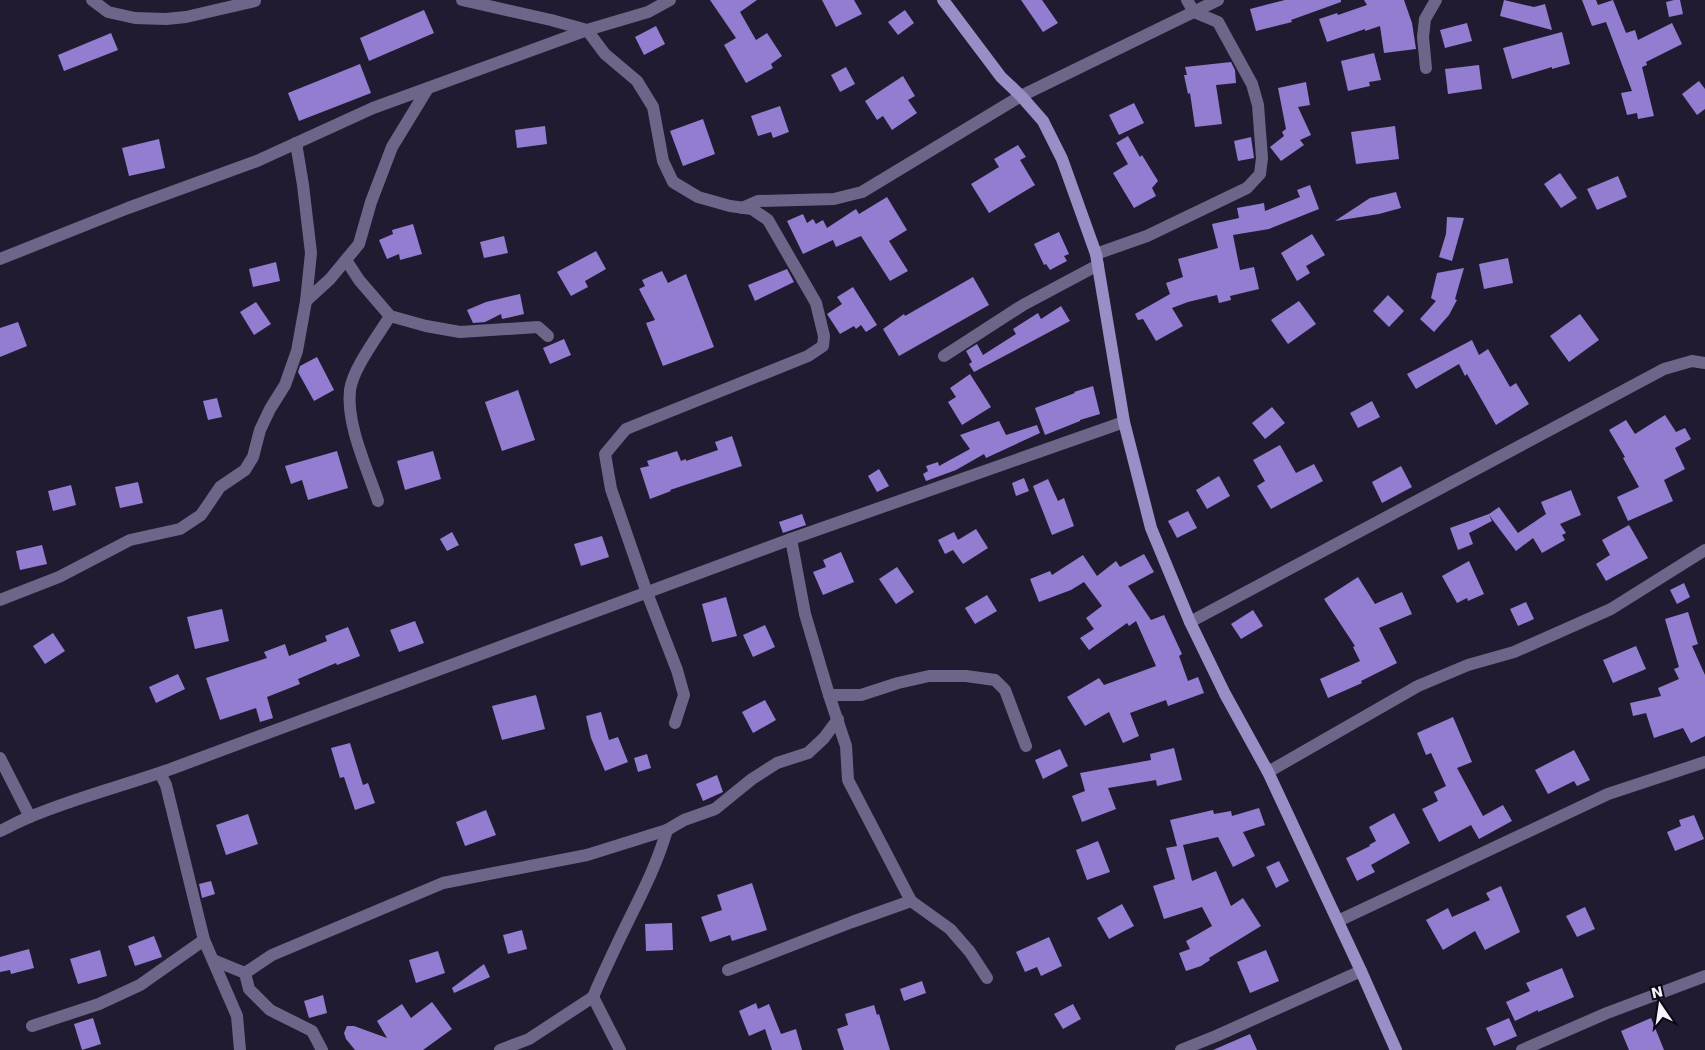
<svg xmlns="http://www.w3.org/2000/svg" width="1705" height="1050" viewBox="0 0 1705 1050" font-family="'DejaVu Sans',sans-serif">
	<rect width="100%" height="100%" fill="#211b32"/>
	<g fill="#937dd1">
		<path d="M710 0H757L740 12 756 40 767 33 782 56 771 64 773 68 746 83 724 45 736 38Z"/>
		<path d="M822 0H854L862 14 836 27Z"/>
		<path d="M1021 0H1042L1058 23 1043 32Z"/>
		<path d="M1285 0H1341V2L1291 20 1292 22 1256 31 1250 9Z"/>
		<path d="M1364 0H1404L1412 23 1416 49 1384 53 1380 26 1365 31V29L1327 42 1319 19 1337 13 1338 15 1367 5Z"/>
		<path d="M1504 0 1534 7 1545 4 1552 30 1500 16Z"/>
		<path d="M1582 0H1596L1598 5 1613 0 1626 33 1635 30 1638 40 1672 23 1682 44 1646 62 1647 65 1642 67 1654 116 1638 119 1637 113 1627 115 1621 93 1632 91 1606 22 1592 26Z"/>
		<path d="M1674 0H1680L1683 14 1669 17 1666 2Z"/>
		<path d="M424 10 434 33 369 61 360 38Z"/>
		<path d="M905 10 914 23 898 35 888 22Z"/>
		<path d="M1467 23 1472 41 1445 48 1440 30Z"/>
		<path d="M656 26 665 44 644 55 635 37Z"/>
		<path d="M1562 32 1570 64 1552 69V67L1512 79 1503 48Z"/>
		<path d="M111 33 118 50 64 71 58 55Z"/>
		<path d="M1374 53 1381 80 1369 82 1370 86 1348 91 1341 61Z"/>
		<path d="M1231 62 1235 70 1236 83 1216 85 1222 124 1195 127 1190 93 1188 94 1184 75H1187L1185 67Z"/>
		<path d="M360 64 371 93 299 121 288 93Z"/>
		<path d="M1479 65 1482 89 1448 94 1445 69Z"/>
		<path d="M846 67 855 84 840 92 831 75Z"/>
		<path d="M903 76 915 96 908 100 917 113 892 130 883 116 877 120 865 101Z"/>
		<path d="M1699 81 1705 89V109L1697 115 1682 94Z"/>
		<path d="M1306 82 1310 105 1298 107 1311 135 1300 140 1304 145 1281 161 1270 147 1284 136 1282 132 1286 129 1278 88Z"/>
		<path d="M1134 103 1144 123 1119 135 1109 115Z"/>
		<path d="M780 106 789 132 773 138 771 132 758 136 751 116Z"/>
		<path d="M703 119 715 154 683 166 670 131Z"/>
		<path d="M545 126 547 144 517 148 515 130Z"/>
		<path d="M1395 126 1399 159 1356 164 1351 132Z"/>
		<path d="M1128 136 1140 157 1142 155 1158 181 1152 188 1156 196 1134 208 1113 173 1128 164 1116 143Z"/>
		<path d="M1251 137 1254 158 1238 161 1234 141Z"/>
		<path d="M159 139 165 168 129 176 122 148Z"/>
		<path d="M1018 145 1026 157 1020 160 1035 185 989 213 971 184 999 167 994 159Z"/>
		<path d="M1560 173 1577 198 1561 208 1544 184Z"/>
		<path d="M1618 176 1627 197 1597 210 1587 189Z"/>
		<path d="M1310 185 1319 209 1269 229 1233 235 1240 270 1254 267 1259 289 1230 296 1231 300 1219 303 1217 295 1188 302 1172 308 1183 326 1156 341 1143 319 1138 320 1135 314 1170 294 1166 283 1183 277 1178 259 1218 248 1212 224 1239 218 1237 208 1264 203 1265 211 1300 197 1297 190Z"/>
		<path d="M1396 192 1401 208 1379 214 1335 221 1370 198Z"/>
		<path d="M887 197 907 230 889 241 908 271 890 281 861 236 836 247 833 240 803 254 787 221 803 214 807 223 813 219 816 224 823 220 827 228 856 209 859 214Z"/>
		<path d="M1447 217 1464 218 1452 261 1439 257 1446 234Z"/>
		<path d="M413 224 422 254 400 260 399 254 387 259 379 240 393 234 392 230Z"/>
		<path d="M1059 232 1069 254 1064 256 1067 261 1050 270 1046 264 1044 265 1034 244Z"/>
		<path d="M1312 234 1325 255 1306 266 1310 273 1297 281 1281 253Z"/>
		<path d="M504 236 508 253 484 258 480 242Z"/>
		<path d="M596 251 606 269 585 281 588 287 571 296 557 272Z"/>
		<path d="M1508 258 1513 283 1484 289 1479 264Z"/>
		<path d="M276 262 280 281 253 287 249 269Z"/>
		<path d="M1464 268 1455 299 1457 300 1449 315 1434 332 1420 319 1436 301 1431 298 1437 273Z"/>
		<path d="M787 269 794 282 755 301 748 285Z"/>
		<path d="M662 271 668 283 686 274 714 347 663 366 646 323 655 320 639 289 645 286 642 280Z"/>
		<path d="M973 277 989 305 899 356 883 329 904 314 905 316Z"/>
		<path d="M853 287 877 325 866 332 861 325 856 329 854 326 840 334 827 314 842 304 837 297Z"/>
		<path d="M520 294 524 314 502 319 501 314 485 322 473 323 467 310 486 302Z"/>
		<path d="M1388 295 1404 311 1389 327 1373 311Z"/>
		<path d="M1299 301 1316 324 1288 344 1271 320Z"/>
		<path d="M256 302 271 324 254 335 240 312Z"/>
		<path d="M1061 306 1070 321 974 372 969 364 972 362 966 351 977 344 983 355 1016 334 1013 329 1038 313 1041 319Z"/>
		<path d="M1580 314 1599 340 1569 362 1550 336Z"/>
		<path d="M18 322 27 346 0 357V328Z"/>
		<path d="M564 339 571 355 550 364 543 348Z"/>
		<path d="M1472 340 1479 355 1488 349 1510 387 1516 383 1529 404 1496 425 1467 374 1465 376 1459 364 1416 389 1407 374Z"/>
		<path d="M317 357 334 390 314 401 298 372 300 366Z"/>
		<path d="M970 374 991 407 962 425 948 402 956 397 950 388Z"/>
		<path d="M1093 386 1100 414 1080 420V421L1045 435 1035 408 1075 393 1074 392Z"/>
		<path d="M518 390 535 440 502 451 485 402Z"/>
		<path d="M217 398 222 417 208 420 203 401Z"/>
		<path d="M1372 401 1380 417 1358 428 1350 413Z"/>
		<path d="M1272 407 1285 423 1265 439 1252 423Z"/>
		<path d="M1665 415 1676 432 1685 428 1691 439 1675 448 1685 469 1664 480 1673 501 1628 521 1617 497 1639 487 1623 458 1625 457 1609 430 1626 420 1635 434Z"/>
		<path d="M999 421 1006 435 1037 425 1040 433 986 458 984 454 956 470 926 481 923 474 928 471 926 466 938 462 939 466 970 449 960 435Z"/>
		<path d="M732 436 742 466 670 490 671 491 650 499 640 468 649 466 647 461 677 451 681 461 686 459V461L718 450 715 442Z"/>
		<path d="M1280 445 1296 473 1314 464 1323 481 1271 509 1257 486 1265 481 1253 460Z"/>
		<path d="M337 451 348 488 308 500 302 480 291 484 285 466Z"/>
		<path d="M433 451 441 479 405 490 397 461Z"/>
		<path d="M1401 466 1412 487 1382 503 1372 482Z"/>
		<path d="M879 469 889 486 877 492 868 476Z"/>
		<path d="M1219 476 1230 496 1207 509 1196 490Z"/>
		<path d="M1024 478 1029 491 1016 496 1012 483Z"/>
		<path d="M1048 479 1058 501 1064 498 1074 526 1052 535 1033 486Z"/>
		<path d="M138 482 143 503 120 508 115 487Z"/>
		<path d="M71 485 76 505 53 511 48 491Z"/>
		<path d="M1571 490 1581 515 1560 524 1566 533 1562 535 1565 540 1542 553 1533 538 1516 551 1489 515 1492 521 1469 533 1473 544 1458 550 1450 528 1489 514 1499 507 1518 533 1546 514 1541 502Z"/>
		<path d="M1188 511 1197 528 1177 538 1168 521Z"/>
		<path d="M802 514 806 525 783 533 779 522Z"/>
		<path d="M1629 525 1648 558 1606 581 1596 564 1610 555 1602 540Z"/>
		<path d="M976 529 988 548 963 564 953 550 945 554 938 540 954 532 958 540Z"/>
		<path d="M452 532 459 545 447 551 440 539Z"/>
		<path d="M602 536 609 557 581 566 574 544Z"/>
		<path d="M42 545 47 564 20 570 16 551Z"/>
		<path d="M841 552 854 582 823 595 813 572 826 567 823 560Z"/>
		<path d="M1144 554 1154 572 1128 586 1151 620 1164 615 1182 654 1179 656 1188 681 1198 677 1204 693 1168 706 1166 700 1130 713 1139 736 1123 743 1109 712 1085 726 1067 697 1099 678 1104 685 1156 666 1136 621 1129 626 1127 623 1089 650 1080 638 1094 629 1086 618 1102 606 1084 582 1071 590 1039 602 1030 579 1050 571 1052 575 1083 555 1097 576 1116 561 1120 567Z"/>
		<path d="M1469 561 1484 594 1468 601 1467 598 1457 603 1442 576Z"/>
		<path d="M897 567 914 592 896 604 879 579Z"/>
		<path d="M1358 577 1375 604 1402 592 1412 614 1379 628 1397 663 1361 681 1362 683 1328 698 1320 679 1360 661 1353 647 1355 646 1324 599Z"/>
		<path d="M1684 583 1690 597 1677 604 1670 590Z"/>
		<path d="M987 595 997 611 975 624 965 608Z"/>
		<path d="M726 597 737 636 712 642 702 604Z"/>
		<path d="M1526 602 1534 619 1518 626 1510 609Z"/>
		<path d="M222 609 229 641 195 649 187 617Z"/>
		<path d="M1253 610 1263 626 1241 639 1231 624Z"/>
		<path d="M1688 612 1698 644 1692 646 1705 675V736L1691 743 1683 728 1654 738 1646 713 1633 716 1630 703 1661 696 1658 688 1679 679 1674 669 1679 667 1665 619Z"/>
		<path d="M415 621 424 643 399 652 390 630Z"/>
		<path d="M765 625 775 647 753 657 743 635Z"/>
		<path d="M348 627 360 656 337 665 336 663 298 679 300 684 267 697 273 718 260 722 256 708 220 720 206 678 267 658 264 652 285 644 289 656 327 641 325 636Z"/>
		<path d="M53 633 65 651 45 664 33 646Z"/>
		<path d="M1636 646 1646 669 1613 683 1603 660Z"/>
		<path d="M178 674 185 689 156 703 149 687Z"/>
		<path d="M536 695 545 729 502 740 492 706Z"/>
		<path d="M765 700 776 720 753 733 742 712Z"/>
		<path d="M601 712 609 740 618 737 628 762 605 771 591 738 586 716Z"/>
		<path d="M1453 717 1472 762 1457 768 1483 816 1503 805 1512 821 1479 839 1471 825 1439 842 1422 809 1438 801 1434 792 1446 786 1431 753 1426 755 1417 733Z"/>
		<path d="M350 743 363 785 368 783 375 803 355 810 344 777 340 778 331 748Z"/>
		<path d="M1174 748 1182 780 1157 786 1156 780 1108 788 1116 809 1082 822 1072 796 1085 791 1080 773 1151 760 1150 754Z"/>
		<path d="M1060 749 1068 766 1043 779 1035 760Z"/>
		<path d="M1574 750 1590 780 1577 786 1574 781 1548 794 1535 770Z"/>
		<path d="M647 754 651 768 638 772 634 758Z"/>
		<path d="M717 775 723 792 703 801 696 784Z"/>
		<path d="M1259 808 1265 825 1243 832 1255 856 1233 867 1218 837 1183 845 1192 881 1216 871 1231 906 1243 898 1261 926 1209 958 1210 960 1201 966 1186 971 1179 953 1190 949 1186 941 1212 926 1202 907 1164 919 1153 886 1175 879 1166 848 1177 846 1170 820 1213 810 1214 814 1231 811 1232 816Z"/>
		<path d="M486 810 496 835 465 846 456 822Z"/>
		<path d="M1394 813 1410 843 1371 865 1375 872 1357 881 1346 858 1370 846 1369 845 1376 841 1369 827Z"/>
		<path d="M248 814 258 844 226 855 216 825Z"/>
		<path d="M1694 815 1704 839 1675 851 1667 832 1681 826 1679 820Z"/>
		<path d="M1098 841 1110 872 1087 880 1076 850Z"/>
		<path d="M1279 861 1289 881 1276 888 1266 867Z"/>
		<path d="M211 881 215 894 202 898 199 884Z"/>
		<path d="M752 883 767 930 732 941 730 935 710 942 701 917 722 910 717 895Z"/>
		<path d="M1501 886 1520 932 1485 950 1475 931 1443 950 1426 920 1448 908 1452 917 1490 900 1486 893Z"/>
		<path d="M1122 904 1134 926 1109 939 1097 918Z"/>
		<path d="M1585 907 1595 929 1577 937 1566 916Z"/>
		<path d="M672 923 673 950 646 951 645 924Z"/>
		<path d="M522 930 527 949 508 954 503 935Z"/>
		<path d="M154 936 162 957 135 966 128 946Z"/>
		<path d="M1049 937 1062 966 1041 976 1037 967 1025 972 1016 952Z"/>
		<path d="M29 949 34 968 11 974 10 970 0 972V957Z"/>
		<path d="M100 950 107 976 78 984 70 959Z"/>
		<path d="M1266 950 1279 981 1250 993 1237 962Z"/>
		<path d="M438 951 445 973 416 983 409 960Z"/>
		<path d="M484 964 490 977 454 993 452 988Z"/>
		<path d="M1562 968 1574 997 1538 1012V1010L1515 1021 1506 1002 1530 991 1526 983Z"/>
		<path d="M922 981 926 993 904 1001 900 989Z"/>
		<path d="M323 995 327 1013 309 1018 304 1001Z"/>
		<path d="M432 1002 452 1029 423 1050H355L346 1039 344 1033 347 1026H354L387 1038 377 1021 402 1004 411 1018Z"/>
		<path d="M756 1003 758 1009 769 1004 781 1034 796 1029 802 1050H772L765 1029 749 1036 739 1011Z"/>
		<path d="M1073 1004 1081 1019 1063 1029 1054 1014Z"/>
		<path d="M874 1005 877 1015 879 1014 890 1050H844L837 1029 848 1025 845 1014Z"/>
		<path d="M93 1018 101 1044 82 1050 74 1024Z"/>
		<path d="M1509 1018 1517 1036 1494 1046 1486 1028Z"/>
		<path d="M1651 1018 1664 1050H1629L1621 1031Z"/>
		<path d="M1250 1034 1257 1050H1213Z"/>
	</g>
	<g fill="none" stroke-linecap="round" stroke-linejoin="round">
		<g stroke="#6e6689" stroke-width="12">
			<path d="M92 0 108 12 135 18 166 19 186 17 255 1"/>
			<path d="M462 0 551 20 587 30 605 54 637 81 653 107 663 161 673 182 698 197 730 206 752 209 768 220 816 303 824 336 823 346 808 356 626 429 605 454 611 489 647 593 677 670 684 695 675 723"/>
			<path d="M1426 68 1423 37 1425 19 1436 0"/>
			<path d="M742 208 758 201 834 199 862 192 1021 96 1218 0"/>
			<path d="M1096 254 1147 236 1247 188 1260 174 1262 158 1258 105 1252 84 1218 22 1194 12 1187 0"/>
			<path d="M0 259 128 208 257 161 373 108 587 30 648 12 670 0"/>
			<path d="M346 260 359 280 390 316 426 326 460 332 538 327 548 336"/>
			<path d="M306 301 330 279 359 244 371 202 392 147 428 88"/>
			<path d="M944 356 1023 305 1098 265"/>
			<path d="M378 501C367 468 346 424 350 390 353 368 378 336 390 316"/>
			<path d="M791 539 805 614 829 695 846 746 848 780 911 901 950 929 970 952 987 978"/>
			<path d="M0 600 59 577 130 540 180 529 201 515 220 487 245 470 253 457 260 430 270 409 285 385 297 351 306 301 311 253 303 185 296 143"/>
			<path d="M1190 622 1664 369 1692 361 1705 363"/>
			<path d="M829 695H861L898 683 929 676H966L995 680 1005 690 1026 746"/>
			<path d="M0 758 30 817"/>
			<path d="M1268 772 1418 686 1468 665 1514 652 1611 609 1705 550"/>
			<path d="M0 831C11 826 21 820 32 816 80 796 130 784 179 766L791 539 1124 422"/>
			<path d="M1338 921 1608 794 1705 762"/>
			<path d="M204 940 237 1016 240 1050"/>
			<path d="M213 960 245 973 249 989 270 1010 312 1031 322 1050"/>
			<path d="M728 970 852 922 911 901"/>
			<path d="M245 973 272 955 443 883 587 855 667 830 684 820 715 809 752 779 777 763 808 753 824 738 838 719"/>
			<path d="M593 997C601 978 610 959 619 940 637 902 655 871 667 830"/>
			<path d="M32 1026 99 1004 140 985 204 940 166 785 160 773"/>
			<path d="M500 1050 529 1039 593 997 620 1050"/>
			<path d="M1181 1050 1216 1036 1361 971"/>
			<path d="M1522 1050 1607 1013 1705 976"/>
		</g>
		<path stroke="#9b8ec7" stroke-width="12" d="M943 0 1001 77 1021 96 1043 121 1062 159 1096 254 1124 422 1151 528 1190 622 1225 694 1268 772 1361 971 1396 1050"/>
	</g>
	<g transform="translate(1660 1005) rotate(347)" stroke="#0a0711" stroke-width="4" paint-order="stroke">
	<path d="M0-4L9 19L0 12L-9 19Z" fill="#f5f3fd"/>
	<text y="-8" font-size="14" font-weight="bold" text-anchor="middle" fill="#f5f3fd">N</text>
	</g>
</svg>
